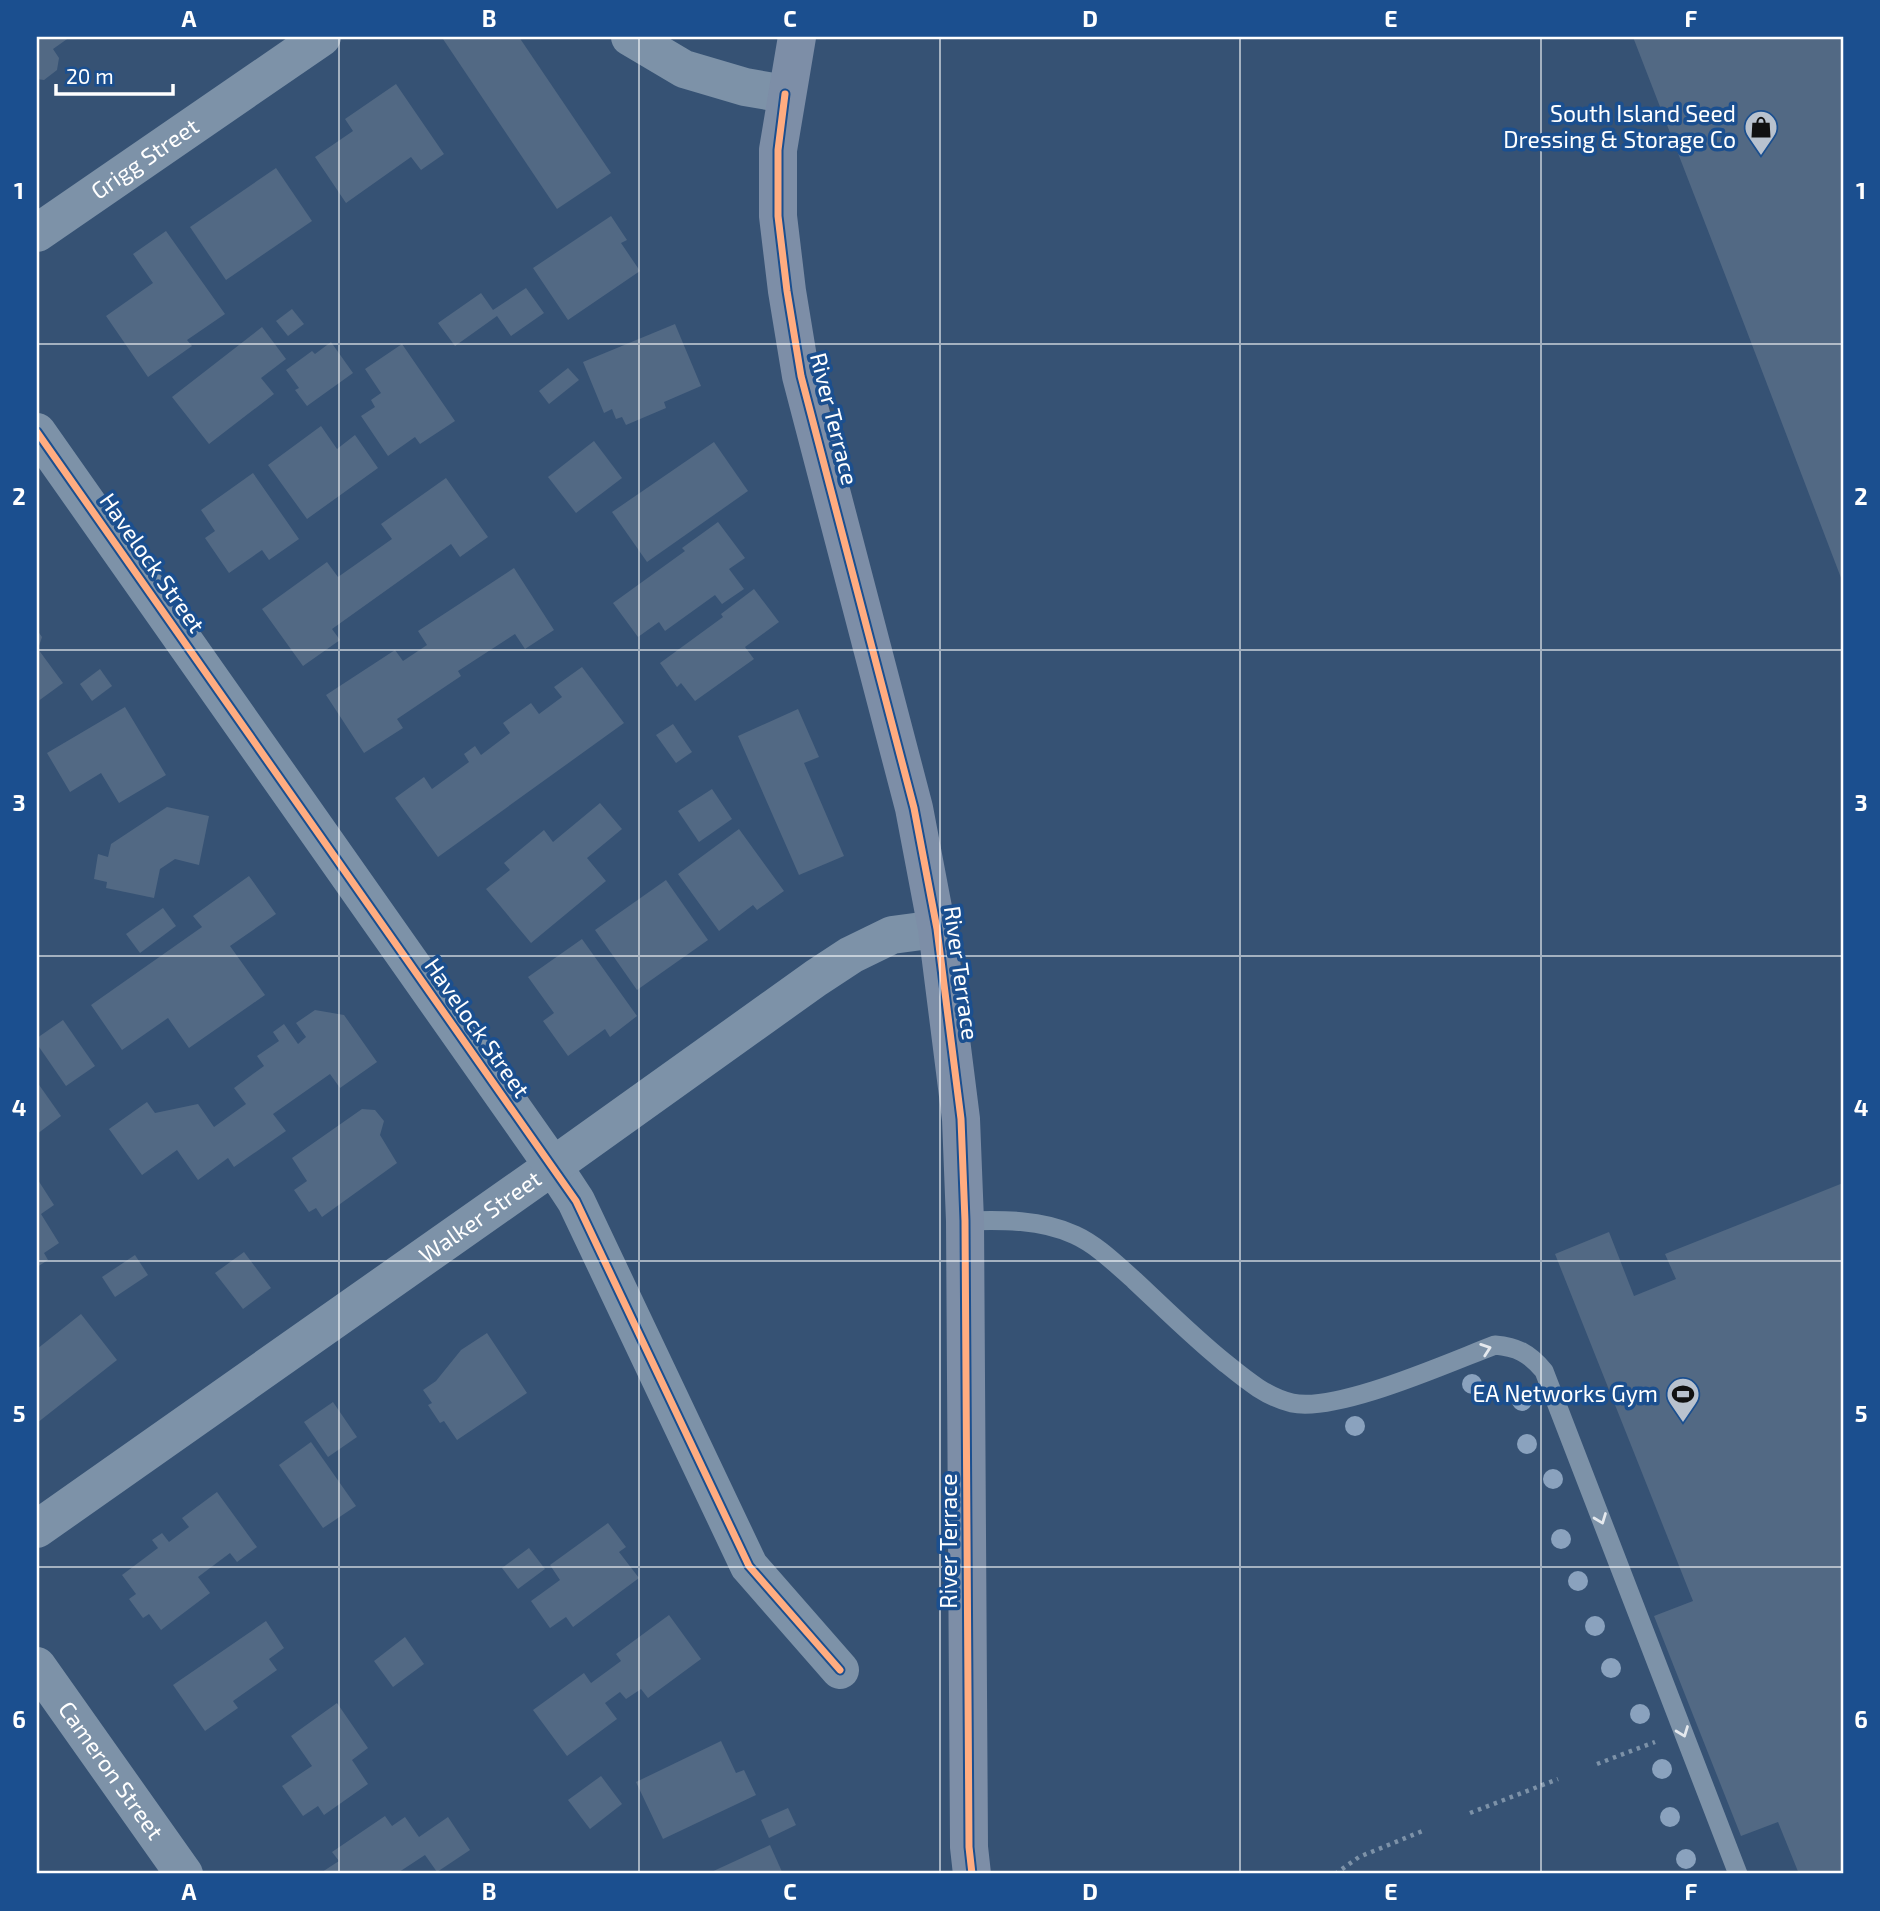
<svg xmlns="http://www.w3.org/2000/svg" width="1880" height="1911" viewBox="0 0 1880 1911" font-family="'Exo 2',sans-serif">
	<rect width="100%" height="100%" fill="#365274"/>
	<g fill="#526984">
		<path d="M37 37H70L53 49 59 58 57 70 44 80 37 79Z"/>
		<path d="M446 37H519L611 173 557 209 443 39Z"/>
		<path d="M1633 37H1843V583L1741 316Z"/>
		<path d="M396 84 444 154 421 170 411 157 346 203 315 157 353 131 345 119Z"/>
		<path d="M276 168 312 221 226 280 190 227Z"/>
		<path d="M611 216 627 240 621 243 640 271 568 320 533 268Z"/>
		<path d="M166 231 225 314 187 340 192 346 148 377 106 316 153 283 133 254Z"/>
		<path d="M526 288 544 313 511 336 497 316 455 346 438 323 481 293 493 310Z"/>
		<path d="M292 309 304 324 288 336 276 321Z"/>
		<path d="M675 324 701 386 664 402 666 408 626 425 622 417 616 419 612 409 604 413 583 362Z"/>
		<path d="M262 327 286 359 261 378 274 394 209 444 172 397Z"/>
		<path d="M331 342 353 373 307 406 295 390 299 388 286 370 312 351 315 354Z"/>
		<path d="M402 344 455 421 420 444 415 437 388 456 361 416 375 407 371 400 381 393 365 369Z"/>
		<path d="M568 368 579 380 549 404 539 391Z"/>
		<path d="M321 426 337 449 355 435 378 468 307 519 268 465Z"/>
		<path d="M594 441 622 478 576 513 548 477Z"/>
		<path d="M714 442 748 491 647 562 612 512Z"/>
		<path d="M253 473 299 539 269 560 262 550 229 573 205 538 215 531 201 510Z"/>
		<path d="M446 478 488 537 460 557 451 544 332 629 340 640 303 666 262 609 327 562 338 577 392 539 381 524Z"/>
		<path d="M718 522 745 558 729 569 744 589 722 604 715 595 665 631 659 622 638 637 613 603 685 551 682 548Z"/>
		<path d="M514 568 554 630 525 649 515 634 458 671 461 676 397 719 403 728 364 753 326 695 395 650 403 661 427 645 418 631Z"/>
		<path d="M754 589 779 622 745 647 754 659 695 701 681 683 677 687 660 663 723 617 721 614Z"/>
		<path d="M37 630 42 637 38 649 63 683 37 702Z"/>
		<path d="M582 667 624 723 438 857 395 798 424 777 432 789 469 762 464 754 475 746 481 755 510 733 503 723 531 703 539 714 562 697 554 687Z"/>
		<path d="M100 669 112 686 92 701 80 684Z"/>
		<path d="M125 707 166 775 119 803 101 773 70 792 47 753Z"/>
		<path d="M798 709 819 757 804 763 844 856 799 875 738 736Z"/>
		<path d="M673 724 692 752 676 763 656 735Z"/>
		<path d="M712 789 732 819 699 842 678 811Z"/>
		<path d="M600 803 622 829 587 858 606 881 531 943 486 889 510 870 504 863 544 830 553 842Z"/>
		<path d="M167 807 209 816 199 865 175 859 160 869 154 898 106 888 107 882 94 879 98 854 108 857 111 844Z"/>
		<path d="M739 829 784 891 757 910 753 905 719 931 678 874Z"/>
		<path d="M249 876 276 914 230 946 265 995 189 1048 168 1018 122 1050 91 1005 202 927 193 916Z"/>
		<path d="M666 880 708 940 637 990 595 930Z"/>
		<path d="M163 908 176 926 140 953 126 934Z"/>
		<path d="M582 939 637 1016 610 1037 605 1029 568 1056 543 1021 554 1013 528 977Z"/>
		<path d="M315 1010 344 1015 377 1062 340 1088 330 1074 273 1114 286 1131 234 1167 228 1158 198 1180 177 1150 142 1175 109 1129 147 1102 155 1113 198 1104 214 1127 246 1104 234 1088 264 1066 257 1056 279 1041 273 1032 284 1024 298 1044 306 1037 296 1023Z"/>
		<path d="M63 1020 95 1066 66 1086 37 1044V1038Z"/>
		<path d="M37 1082 61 1116 37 1134Z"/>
		<path d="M362 1109 375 1110 384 1121 380 1135 397 1163 322 1217 316 1208 309 1212 294 1190 307 1181 292 1158Z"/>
		<path d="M38 1180 54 1205 41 1214 59 1243 44 1253 48 1260 37 1267Z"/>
		<path d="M1843 1183V1874H1799L1778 1822 1741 1836 1697 1725 1654 1616 1693 1601 1555 1254 1609 1232 1634 1296 1676 1279 1665 1254Z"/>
		<path d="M244 1252 271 1288 243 1309 215 1273Z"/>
		<path d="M135 1255 148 1275 115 1297 102 1277Z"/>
		<path d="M81 1314 117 1360 37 1423V1349Z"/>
		<path d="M487 1333 527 1393 457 1440 444 1421 440 1423 428 1405 432 1403 423 1390 436 1381 461 1350Z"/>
		<path d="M333 1402 357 1437 328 1457 304 1422Z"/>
		<path d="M311 1442 356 1506 323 1528 279 1465Z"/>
		<path d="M217 1492 257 1547 237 1562 230 1553 198 1577 210 1593 161 1630 149 1614 143 1618 129 1599 136 1594 122 1575 158 1548 152 1540 162 1533 169 1542 189 1527 182 1518Z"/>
		<path d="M608 1523 626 1547 619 1552 639 1578 573 1627 566 1617 550 1628 531 1601 560 1580 550 1565Z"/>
		<path d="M529 1548 545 1569 518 1589 502 1568Z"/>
		<path d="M669 1615 701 1659 648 1698 641 1689 626 1699 620 1692 605 1703 617 1719 567 1756 533 1710 584 1673 591 1683 621 1661 616 1654Z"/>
		<path d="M266 1621 284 1648 269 1659 277 1670 233 1701 238 1708 205 1731 173 1685Z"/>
		<path d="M405 1637 424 1664 393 1687 374 1661Z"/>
		<path d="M337 1703 368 1748 352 1760 368 1784 324 1815 318 1806 303 1816 282 1786 312 1766 291 1736Z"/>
		<path d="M721 1741 736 1773 744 1770 756 1795 663 1839 636 1782Z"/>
		<path d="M601 1776 622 1804 590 1829 568 1800Z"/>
		<path d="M788 1808 796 1825 769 1838 761 1820Z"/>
		<path d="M385 1816 392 1826 405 1817 419 1837 448 1817 470 1850 437 1872 425 1855 396 1874H319L339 1861 332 1852Z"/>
		<path d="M770 1845 783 1874H707Z"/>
	</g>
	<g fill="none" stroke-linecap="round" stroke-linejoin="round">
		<g stroke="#7d92a8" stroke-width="4.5" stroke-dasharray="3.5 5" stroke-linecap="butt">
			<path d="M1597 1764 1655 1742"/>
			<path d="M1470 1813 1558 1779"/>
			<path d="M1335 1874 1359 1857 1425 1830"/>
		</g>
		<path stroke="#7d92a8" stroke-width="19" d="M965 1221C1002 1220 1041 1219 1075 1235 1097 1245 1116 1264 1134 1280 1164 1308 1193 1337 1224 1362 1245 1379 1266 1397 1292 1403 1337 1413 1450 1362 1495 1345 1517 1347 1529 1353 1544 1371L1738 1874"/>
		<g stroke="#7d92a8" stroke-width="38">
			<path d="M630 37 684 69 745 87 785 94"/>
			<path id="s1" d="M37 233 322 37"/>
			<path id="s2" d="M37 1529 553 1166 576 1201 749 1566 840 1670"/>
			<path id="s3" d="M37 1666 184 1874"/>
		</g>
		<path stroke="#7d92a8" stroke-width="38" d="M37 432 553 1166 816 978 851 955 892 935 937 929"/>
		<path stroke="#7d8ea7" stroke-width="38" d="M797 37 778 150V216L787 291 801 376 914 808 937 929 961 1119 965 1221 969 1847 972 1874"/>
		<defs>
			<g id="cycleway">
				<path d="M785 94 778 150V216L787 291 801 376 914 808 937 929 961 1119 965 1221 969 1847 972 1874"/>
				<path d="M37 432 576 1201 749 1566 840 1670"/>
			</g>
		</defs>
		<use href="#cycleway" stroke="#1b4f8f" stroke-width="11"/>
		<use href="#cycleway" stroke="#ffac80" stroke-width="7"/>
	</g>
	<g fill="#8aa2be">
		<circle cx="1472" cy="1384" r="10"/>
		<circle cx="1522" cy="1401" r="10"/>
		<circle cx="1355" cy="1426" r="10"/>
		<circle cx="1527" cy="1444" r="10"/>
		<circle cx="1553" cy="1479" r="10"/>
		<circle cx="1561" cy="1539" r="10"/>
		<circle cx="1578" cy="1581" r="10"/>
		<circle cx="1595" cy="1626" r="10"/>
		<circle cx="1611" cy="1668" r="10"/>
		<circle cx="1640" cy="1714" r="10"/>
		<circle cx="1662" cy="1769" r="10"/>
		<circle cx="1670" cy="1817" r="10"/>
		<circle cx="1686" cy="1859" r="10"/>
	</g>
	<defs><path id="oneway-chevron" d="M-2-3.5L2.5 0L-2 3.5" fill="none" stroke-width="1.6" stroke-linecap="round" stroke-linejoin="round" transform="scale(1.75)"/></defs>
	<g stroke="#e5e9ee">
		<use href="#oneway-chevron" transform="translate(1486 1349) rotate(-19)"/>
		<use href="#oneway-chevron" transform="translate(1601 1519) rotate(69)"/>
		<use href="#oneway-chevron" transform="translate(1683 1732) rotate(69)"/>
	</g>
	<path fill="none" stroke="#fff" stroke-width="2" stroke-opacity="0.55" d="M339 37V1874M639 37V1874M940 37V1874M1240 37V1874M1541 37V1874M37 344H1843M37 650H1843M37 956H1843M37 1261H1843M37 1567H1843"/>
	<defs>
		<symbol id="shop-pin" viewBox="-11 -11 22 30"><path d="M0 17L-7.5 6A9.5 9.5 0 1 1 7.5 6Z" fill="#b9c2ce" stroke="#1b4f8f"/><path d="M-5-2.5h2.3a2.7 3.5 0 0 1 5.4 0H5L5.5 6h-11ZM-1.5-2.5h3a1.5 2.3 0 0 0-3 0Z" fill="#111"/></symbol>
		<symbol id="stadium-pin" viewBox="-11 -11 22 30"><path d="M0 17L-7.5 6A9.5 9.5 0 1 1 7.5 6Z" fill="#b9c2ce" stroke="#1b4f8f"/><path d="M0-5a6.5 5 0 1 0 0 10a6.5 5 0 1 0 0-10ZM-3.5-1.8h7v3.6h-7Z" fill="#111"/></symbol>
	</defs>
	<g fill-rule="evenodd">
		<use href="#shop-pin" x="1742" y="108" width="38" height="52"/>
		<use href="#stadium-pin" x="1664" y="1375" width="38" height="52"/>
	</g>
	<g text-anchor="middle" stroke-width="7" stroke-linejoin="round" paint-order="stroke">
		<g font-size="23" fill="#fff" stroke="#1b4f8f" text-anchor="end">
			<text x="1736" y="122">South Island Seed<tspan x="1736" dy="26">Dressing &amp; Storage Co</tspan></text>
			<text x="1658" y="1402">EA Networks Gym</text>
		</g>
		<g font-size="23" fill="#fff" stroke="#1b4f8f">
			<text dy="8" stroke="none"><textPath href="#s1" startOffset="131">Grigg Street</textPath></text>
			<text transform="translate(834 419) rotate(76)" y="8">River Terrace</text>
			<text transform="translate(152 563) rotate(55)" y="8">Havelock Street</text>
			<text transform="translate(961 973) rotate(82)" y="8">River Terrace</text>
			<text transform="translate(477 1028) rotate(55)" y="8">Havelock Street</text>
			<text dy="8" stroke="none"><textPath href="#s2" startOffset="542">Walker Street</textPath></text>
			<text transform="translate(949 1541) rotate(-90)" y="8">River Terrace</text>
			<text dy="8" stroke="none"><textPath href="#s3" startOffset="128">Cameron Street</textPath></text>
		</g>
	</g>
	<rect width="1880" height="1911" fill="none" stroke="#1b4f8f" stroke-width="77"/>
	<path d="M56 84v10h117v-10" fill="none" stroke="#ffffff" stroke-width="3.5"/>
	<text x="66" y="84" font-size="21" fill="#ffffff" stroke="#1b4f8f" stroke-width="5" paint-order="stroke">20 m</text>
	<rect x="38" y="38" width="1804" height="1834" fill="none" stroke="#fff" stroke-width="2.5"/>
	<g font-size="23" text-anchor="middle" font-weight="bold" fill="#fff">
		<text x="189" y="27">A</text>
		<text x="489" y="27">B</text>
		<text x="790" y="27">C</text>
		<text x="1090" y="27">D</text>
		<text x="1391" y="27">E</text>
		<text x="1691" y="27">F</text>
		<text x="19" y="199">1</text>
		<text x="1861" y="199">1</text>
		<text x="19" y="505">2</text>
		<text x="1861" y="505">2</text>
		<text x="19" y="811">3</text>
		<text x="1861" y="811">3</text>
		<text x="19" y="1116">4</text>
		<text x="1861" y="1116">4</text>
		<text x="19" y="1422">5</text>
		<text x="1861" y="1422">5</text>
		<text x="19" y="1728">6</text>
		<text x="1861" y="1728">6</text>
		<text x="189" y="1900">A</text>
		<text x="489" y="1900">B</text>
		<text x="790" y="1900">C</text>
		<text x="1090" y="1900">D</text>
		<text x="1391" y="1900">E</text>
		<text x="1691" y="1900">F</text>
	</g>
</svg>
